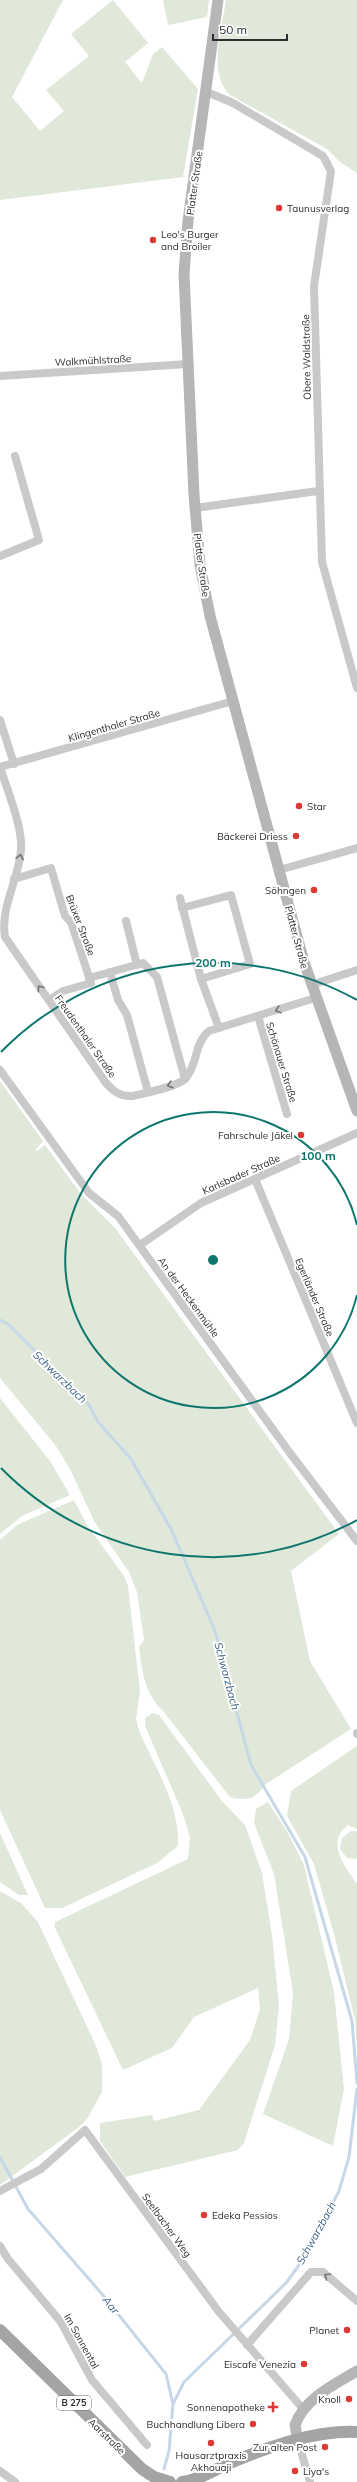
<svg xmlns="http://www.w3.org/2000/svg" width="357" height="2482" viewBox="0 0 357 2482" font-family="Mulish,sans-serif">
	<rect width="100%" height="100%" fill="#fff"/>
	<g fill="#e0e9d9">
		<path d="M0 0H63L12 97 40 131 64 111 46 90 89 56 71 34 113 0 148 43 125 62 142 83 153 54 162 47 198 89 183 177 0 200Z"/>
		<path d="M163 0H209L207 17 168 25Z"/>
		<path d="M226 0H357V173L340 162 327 149 230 95C207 73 222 29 226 0Z"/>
		<path d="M0 1081 43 1141 36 1149 37 1151 45 1145 81 1194 115 1228 339 1534 291 1571 310 1661 351 1729 266 1784C256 1798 247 1802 230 1797L163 1711C144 1693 142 1671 139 1647L144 1640 137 1592 129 1572 94 1521 71 1471 56 1446 0 1378Z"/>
		<path d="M0 1398 50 1461 70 1495 22 1516 0 1534Z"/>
		<path d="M74 1500 87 1525 124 1576 128 1586 140 1692 136 1719 139 1731C155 1767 180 1805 178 1846L157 1863 62 1908H45L0 1810V1540L17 1525Z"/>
		<path d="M153 1713 159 1715 222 1801 245 1825 262 1873 272 1935 279 2006 275 2045 244 2143 238 2150 125 2177 100 2141V2123L152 2115 154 2121 199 2110 250 2040 260 2009 258 1988 194 2017 172 2048 123 2070 55 1928V1922L188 1859 190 1837 183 1814 145 1726V1718Z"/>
		<path d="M357 1746V1829L348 1825C325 1842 345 1867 357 1884V2052L355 2020 334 1934 314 1864 287 1816 291 1791Z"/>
		<path d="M268 1802 288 1833 304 1865 334 1992 344 2089 333 2146 263 2114 289 2039 293 1993 274 1874 254 1823 256 1809Z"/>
		<path d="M351 1831H357V1859L347 1858 340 1849 342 1838Z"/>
		<path d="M0 1833 28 1895H19L0 1882Z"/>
		<path d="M0 1891 22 1904 38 1922 97 2048 102 2065V2092L87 2119 79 2127 0 2185Z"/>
	</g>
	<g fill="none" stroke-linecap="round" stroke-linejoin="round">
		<g stroke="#c6d7e8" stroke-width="3">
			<path d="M0 1320 8 1324 89 1405 98 1422 131 1459 172 1531 215 1631 251 1765 305 1857 352 2021 357 2083"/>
			<path d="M0 2157 28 2209 102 2294 166 2374 173 2404 169 2451 164 2469"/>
			<path d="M173 2404 184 2382 286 2283 305 2257 339 2191 349 2157 357 2089"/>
		</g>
		<g stroke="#c9c9c9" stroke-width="8">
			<path d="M207 92 233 103 323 156 331 171 314 286 322 562 357 688"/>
			<path d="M0 376 188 364"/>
			<path d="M195 508 318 491"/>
			<path d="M0 556 39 540 15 456"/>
			<path d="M0 720 14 764"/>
			<path d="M0 767C7 790 23 827 21 850 19 879 0 907 5 937L106 1083C114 1092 121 1097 133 1096 144 1093 178 1087 186 1078 198 1064 194 1043 209 1031L315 998"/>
			<path d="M0 767 233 701"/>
			<path d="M279 870 357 848"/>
			<path d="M14 879 51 868 65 916 71 922 91 983 63 991 49 1000"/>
			<path d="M180 898 201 979 219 1028"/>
			<path d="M182 908 231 895 250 964 201 979"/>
			<path d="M126 921 137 965"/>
			<path d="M110 972 118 1000 127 1015 148 1092"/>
			<path d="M89 978 143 963 157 977 185 1079"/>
			<path d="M311 985 357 970"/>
			<path d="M258 1016 287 1114"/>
			<path d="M0 1070 89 1193 118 1216 290 1453 357 1541"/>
			<path d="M255 1179 357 1423"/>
			<path d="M140 1245 201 1203 357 1133"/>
			<path d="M357 1733V1734"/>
			<path d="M0 2191 41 2169 85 2130 219 2312 304 2410"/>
			<path d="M0 2246 8 2259 61 2322 92 2380 147 2445"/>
			<path d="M247 2345 311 2272H323L357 2301"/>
			<path d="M298 2441 310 2482"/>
			<path d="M0 2471 15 2482"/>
		</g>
		<g stroke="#b6b6b6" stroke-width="11">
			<path d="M218 0 188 221 184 274 194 495 200 565 210 616 304 962 357 1111"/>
			<path d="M298 2441 295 2425C305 2398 334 2385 357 2371"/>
		</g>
		<g stroke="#a4a4a4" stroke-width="12">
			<path d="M0 2330 142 2469 154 2477 170 2482"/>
			<path d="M182 2482C200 2480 213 2470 230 2463 268 2447 315 2430 357 2432"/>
		</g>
	</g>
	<defs><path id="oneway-chevron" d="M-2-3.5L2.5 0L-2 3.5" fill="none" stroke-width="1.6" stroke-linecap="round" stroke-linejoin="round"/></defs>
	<g stroke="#737373">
		<use href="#oneway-chevron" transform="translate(20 857) rotate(-78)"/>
		<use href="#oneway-chevron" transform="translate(40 988) rotate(-126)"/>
		<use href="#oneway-chevron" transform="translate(278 1010) rotate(162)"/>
		<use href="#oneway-chevron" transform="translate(170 1085) rotate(163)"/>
		<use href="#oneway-chevron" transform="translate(327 2276) rotate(-145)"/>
	</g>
	<g fill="none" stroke="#0f766e" stroke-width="2">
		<path d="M357 1295A148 148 0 1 1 357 1225"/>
		<path d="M357 1520A297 297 0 0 1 1 1468M1 1052A297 297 0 0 1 357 1000"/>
	</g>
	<g fill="#dc3a34" stroke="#fff" stroke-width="1.5">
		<circle cx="279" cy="208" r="4"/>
		<circle cx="153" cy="240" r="4"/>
		<circle cx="299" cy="806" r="4"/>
		<circle cx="296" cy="836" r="4"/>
		<circle cx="314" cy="890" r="4"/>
		<circle cx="301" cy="1135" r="4"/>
		<circle cx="204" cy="2215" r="4"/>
		<circle cx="347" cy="2330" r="4"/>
		<circle cx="304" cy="2364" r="4"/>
		<circle cx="349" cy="2399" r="4"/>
		<path d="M271 2401h4v4h4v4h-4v4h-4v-4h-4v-4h4z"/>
		<circle cx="253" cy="2424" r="4"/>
		<circle cx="211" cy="2443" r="4"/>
		<circle cx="325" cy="2447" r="4"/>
		<circle cx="295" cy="2471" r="4"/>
	</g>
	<g text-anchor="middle" stroke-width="4" stroke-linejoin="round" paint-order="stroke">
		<rect fill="#fff" stroke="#6b6b6b" stroke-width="1" x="57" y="2396" width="34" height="14" rx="3"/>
		<g font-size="9" font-weight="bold" fill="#2c2c2c">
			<text x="74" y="2406">B 275</text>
		</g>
		<g font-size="10" fill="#2c2c2c" stroke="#fff">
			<text transform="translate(194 183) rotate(-82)" y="4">Platter Straße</text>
			<text transform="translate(306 357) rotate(-91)" y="4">Obere Waldstraße</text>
			<text transform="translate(93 360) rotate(-3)" y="4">Walkmühlstraße</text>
			<text transform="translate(202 565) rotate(82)" y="4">Platter Straße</text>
			<text transform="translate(114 725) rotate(-16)" y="4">Klingenthaler Straße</text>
			<text transform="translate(81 925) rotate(69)" y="4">Brüxer Straße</text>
			<text transform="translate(297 937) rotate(75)" y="4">Platter Straße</text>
			<text transform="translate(86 1036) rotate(55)" y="4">Freudenthaler Straße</text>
			<text transform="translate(282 1062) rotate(73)" y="4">Schönauer Straße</text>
			<text transform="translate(241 1174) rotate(-24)" y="4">Karlsbader Straße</text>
			<text transform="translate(189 1297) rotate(54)" y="4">An der Heckenmühle</text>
			<text transform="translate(315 1297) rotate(67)" y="4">Egerländer Straße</text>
			<text transform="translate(167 2225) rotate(54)" y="4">Seelbacher Weg</text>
			<text transform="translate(82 2341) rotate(61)" y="4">Im Sonnental</text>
			<text transform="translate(107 2436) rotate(44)" y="4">Aarstraße</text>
		</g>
		<g font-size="10" fill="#2c2c2c" stroke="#fff" text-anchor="end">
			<text x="287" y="212" text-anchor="start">Taunusverlag</text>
			<text x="161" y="238" text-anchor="start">Leo's Burger<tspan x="161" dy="12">and Broiler</tspan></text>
			<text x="307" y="810" text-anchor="start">Star</text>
			<text x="288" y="840">Bäckerei Driess</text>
			<text x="306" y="894">Söhngen</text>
			<text x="293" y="1139">Fahrschule Jäkel</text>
			<text x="212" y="2219" text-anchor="start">Edeka Pessios</text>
			<text x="339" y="2334">Planet</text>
			<text x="296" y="2368">Eiscafe Venezia</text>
			<text x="341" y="2403">Knoll</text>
			<text x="265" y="2411">Sonnenapotheke</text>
			<text x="245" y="2428">Buchhandlung Libera</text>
			<text x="317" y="2451">Zur alten Post</text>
			<text x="211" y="2459" text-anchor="middle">Hausarztpraxis<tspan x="211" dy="12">Akhouaji</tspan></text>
			<text x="303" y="2475" text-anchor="start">Liya's</text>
		</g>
		<g font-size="11" font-style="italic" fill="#3e6489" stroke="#fff">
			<text transform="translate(60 1377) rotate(44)" y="4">Schwarzbach</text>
			<text transform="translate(227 1676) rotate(75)" y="4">Schwarzbach</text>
			<text transform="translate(316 2233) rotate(-61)" y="4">Schwarzbach</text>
			<text transform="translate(111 2305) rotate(52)" y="4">Aar</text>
		</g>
	</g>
	<circle cx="213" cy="1260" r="6" fill="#0f766e" stroke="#fff" stroke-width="2"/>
	<g font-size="12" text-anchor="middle" font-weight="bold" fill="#0f766e" stroke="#fff" stroke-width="4" stroke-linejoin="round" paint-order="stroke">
		<text x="213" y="967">200 m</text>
		<text x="318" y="1160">100 m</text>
	</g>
	<path d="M213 34v6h74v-6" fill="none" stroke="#2c2c2c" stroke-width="2"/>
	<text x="219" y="34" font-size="12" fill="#2c2c2c" stroke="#ffffff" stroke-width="3" paint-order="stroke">50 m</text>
</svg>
